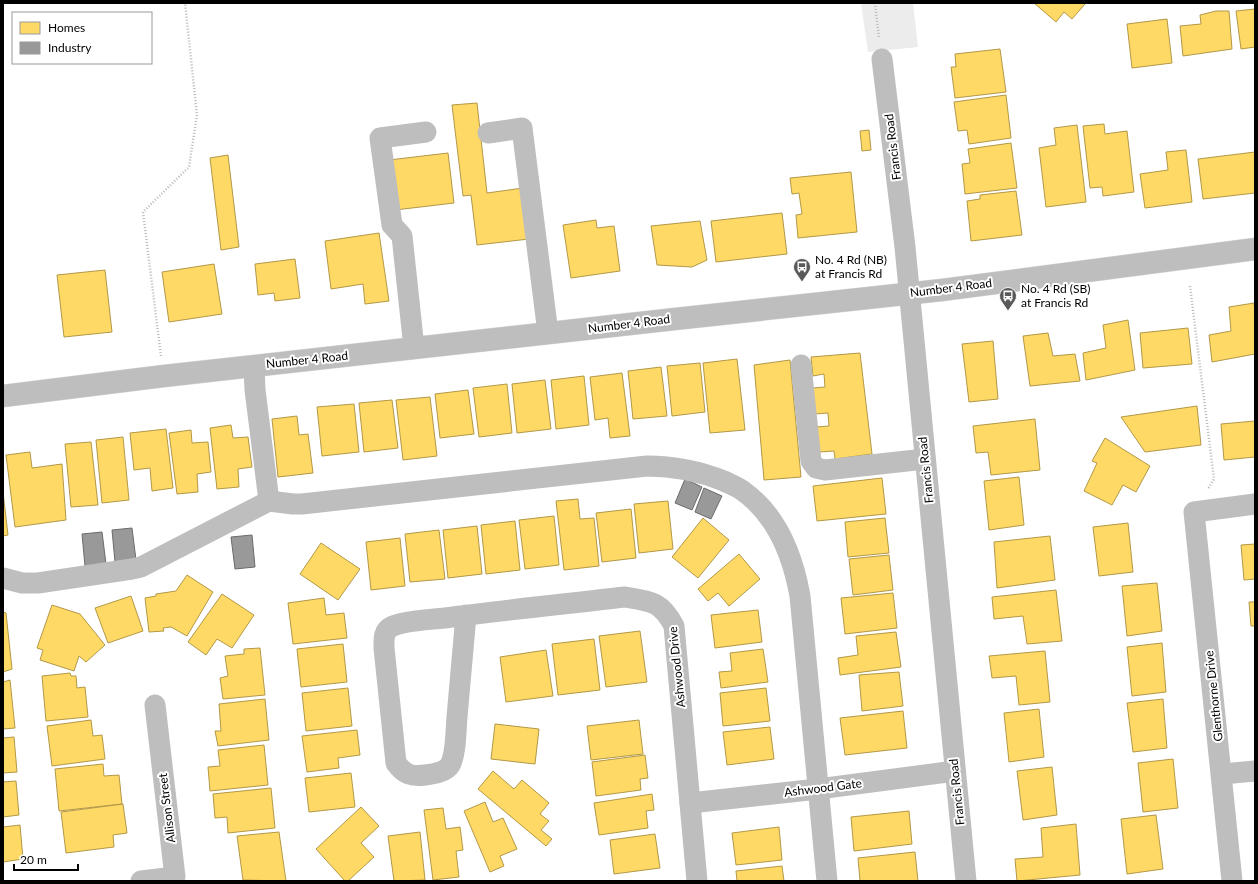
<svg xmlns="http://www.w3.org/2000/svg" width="1258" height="884" viewBox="0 0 1258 884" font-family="Lato,sans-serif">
	<rect width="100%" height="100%" fill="#fff"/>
	<path fill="#ececec" d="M861 3H913L918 47 868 52Z"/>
	<g fill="#ffd966" stroke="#b29847">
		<path d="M1034 3H1084L1085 4 1072 19 1064 12 1056 22Z"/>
		<path d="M1255 9V47L1241 49 1236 11Z"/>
		<path d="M1216 11H1229L1232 49 1183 56 1180 26 1201 24 1200 15Z"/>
		<path d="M1167 19 1172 63 1132 68 1127 24Z"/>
		<path d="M1000 49 1006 92 955 98 951 67H956L955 54Z"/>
		<path d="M1006 95 1011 138 969 144 967 130 958 131 954 102Z"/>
		<path d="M477 103 487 193 523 188 529 239 477 245 471 195 463 196 452 105Z"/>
		<path d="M1104 124 1105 134 1127 131 1134 192 1103 196 1102 187 1090 188 1083 126Z"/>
		<path d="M1077 125 1086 202 1046 207 1039 148 1056 145 1054 128Z"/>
		<path d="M869 130 871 150 862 151 860 131Z"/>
		<path d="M1011 143 1017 188 965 194 962 164 970 163 968 149Z"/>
		<path d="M1186 150 1192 202 1145 208 1140 174 1168 170 1166 152Z"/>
		<path d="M1255 152V193L1203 199 1198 159Z"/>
		<path d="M448 153 454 203 395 210 389 160Z"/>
		<path d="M228 155 239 247 221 250 210 158Z"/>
		<path d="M851 172 857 232 798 238 796 215 802 214 799 193 792 194 790 178Z"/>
		<path d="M1016 191 1022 235 971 241 967 201 980 199V195Z"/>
		<path d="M782 213 787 254 716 262 711 221Z"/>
		<path d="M596 220 597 228 614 226 620 271 571 278 563 225Z"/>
		<path d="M700 221 707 260 692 267 657 265 651 226Z"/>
		<path d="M379 233 389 301 365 304 363 284 331 289 325 241Z"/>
		<path d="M295 259 300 298 275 301 274 293 258 295 255 264Z"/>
		<path d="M214 264 222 314 169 322 162 272Z"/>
		<path d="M105 270 112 332 64 337 57 275Z"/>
		<path d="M1254 303 1255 312V354L1212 362 1209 335 1231 331 1229 307Z"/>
		<path d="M1128 320 1135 370 1086 380 1083 353 1106 348 1103 325Z"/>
		<path d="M1188 328 1192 364 1143 368 1140 333Z"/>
		<path d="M1048 333 1053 356 1075 354 1080 381 1030 386 1023 336Z"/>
		<path d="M993 341 998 399 969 402 962 344Z"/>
		<path d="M860 353 872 454 835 459 834 451 819 452 816 427 829 426 828 413 815 414 813 388 825 387 824 374 813 376 811 357Z"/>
		<path d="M737 359 745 430 710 433 703 363Z"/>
		<path d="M790 360 801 477 764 480 754 365Z"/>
		<path d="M700 363 705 412 672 416 667 366Z"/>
		<path d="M661 367 667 416 633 419 628 371Z"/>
		<path d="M622 373 630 436 610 438 608 418 595 420 590 377Z"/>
		<path d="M584 376 589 425 556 429 551 380Z"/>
		<path d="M545 380 551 429 517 433 512 384Z"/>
		<path d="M507 384 512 433 479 437 473 388Z"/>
		<path d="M468 390 474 434 440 438 435 394Z"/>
		<path d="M430 397 437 456 403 460 396 400Z"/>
		<path d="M392 400 398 448 364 452 359 403Z"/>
		<path d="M354 404 359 452 322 456 317 407Z"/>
		<path d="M1197 406 1201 445 1145 452 1121 417Z"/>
		<path d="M297 416 299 435 308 434 313 473 278 477 272 419Z"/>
		<path d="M1035 419 1040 470 991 475 988 452 976 453 973 426Z"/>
		<path d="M1255 421V457L1224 460 1221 424Z"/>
		<path d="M231 425 233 438 248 437 252 467 238 469 239 487 217 489 210 428Z"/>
		<path d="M166 429 173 488 152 491 150 468 134 470 130 433Z"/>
		<path d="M191 430 192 443 208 442 211 472 197 474 198 492 177 494 169 433Z"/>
		<path d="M123 437 129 500 102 503 96 440Z"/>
		<path d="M1105 438 1150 466 1136 492 1123 485 1112 505 1084 491 1097 463 1092 461Z"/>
		<path d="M91 442 98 505 71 507 65 444Z"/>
		<path d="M30 452 32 468 62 464 66 520 15 527 6 455Z"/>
		<path d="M1019 477 1024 525 989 530 984 481Z"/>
		<path d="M882 478 886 514 817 521 813 486Z"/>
		<path d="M3 492 8 535 3 536Z"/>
		<path d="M578 499 580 519 594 518 599 566 564 570 556 501Z"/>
		<path d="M668 501 673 549 639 553 634 504Z"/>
		<path d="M631 509 636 558 602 562 596 513Z"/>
		<path d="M554 516 559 565 525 569 519 520Z"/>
		<path d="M703 518 729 540 698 578 672 557Z"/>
		<path d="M885 518 889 553 848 557 845 522Z"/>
		<path d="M515 521 520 570 486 574 481 525Z"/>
		<path d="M1128 523 1133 572 1099 576 1093 527Z"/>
		<path d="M477 526 482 574 448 578 443 530Z"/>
		<path d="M439 530 445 579 410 582 405 534Z"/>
		<path d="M1050 536 1055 580 997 588 994 542Z"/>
		<path d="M400 538 405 586 371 590 366 542Z"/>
		<path d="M321 543 360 569 338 600 300 574Z"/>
		<path d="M1255 544V579L1244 580 1241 545Z"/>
		<path d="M739 554 760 579 729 606 718 593 708 601 698 589Z"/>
		<path d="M889 555 893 590 853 595 849 559Z"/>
		<path d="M187 575 213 592 187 636 171 627 163 628 164 631 149 632 145 598 156 596V594L176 591Z"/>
		<path d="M1157 583 1162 631 1127 636 1122 586Z"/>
		<path d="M1056 590 1062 641 1027 644 1023 616 994 619 992 597Z"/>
		<path d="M893 593 897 628 845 634 841 598Z"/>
		<path d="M222 594 254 615 232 648 217 639 206 655 188 642Z"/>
		<path d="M131 596 143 631 108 643 95 608Z"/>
		<path d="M324 598 326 615 344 613 347 638 293 644 288 603Z"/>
		<path d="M1249 602H1255V626H1251Z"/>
		<path d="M52 605 80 614 105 645 86 662 79 656 74 671 40 660 43 650 37 648Z"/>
		<path d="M758 610 762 642 715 648 711 615Z"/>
		<path d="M3 612 6 613 12 669 3 672Z"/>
		<path d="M640 631 647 682 606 687 599 636Z"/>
		<path d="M896 632 901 667 840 675 838 658 858 655 856 636Z"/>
		<path d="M594 639 600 690 558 695 552 644Z"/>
		<path d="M1162 643 1166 692 1132 696 1127 647Z"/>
		<path d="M343 644 347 682 301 687 297 649Z"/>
		<path d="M260 648 265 695 223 699 220 678 228 676 225 656 244 654V649Z"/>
		<path d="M763 649 768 682 721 688 719 672 732 671 730 653Z"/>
		<path d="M546 650 553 696 506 702 500 657Z"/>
		<path d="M1045 651 1050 702 1019 705 1016 676 992 678 989 656Z"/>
		<path d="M899 672 903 706 862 711 859 675Z"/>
		<path d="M70 673 71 676H76L77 688 85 687 88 717 46 721 42 676Z"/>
		<path d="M10 680 15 728 3 729V682Z"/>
		<path d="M348 688 352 726 306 731 302 693Z"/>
		<path d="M766 688 770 721 723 726 720 693Z"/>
		<path d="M265 699 269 740 218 746 215 731H221L219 704Z"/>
		<path d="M1163 699 1167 748 1133 752 1127 703Z"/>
		<path d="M1039 709 1044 757 1009 762 1004 713Z"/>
		<path d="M903 711 907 748 845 755 840 718Z"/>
		<path d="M91 720 93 736 102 735 105 759 52 766 47 726Z"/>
		<path d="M639 720 643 754 591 760 587 726Z"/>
		<path d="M495 724 539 729 535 764 491 759Z"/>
		<path d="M770 727 774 759 727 765 723 732Z"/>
		<path d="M357 730 360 755 338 758 339 768 307 772 302 736Z"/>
		<path d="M14 737 17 772 3 773V738Z"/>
		<path d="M264 745 268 785 210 791 208 767 220 766 218 750Z"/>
		<path d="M645 755 648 778 640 779 641 790 596 796 592 762Z"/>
		<path d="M1173 759 1178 808 1143 812 1138 763Z"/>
		<path d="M103 764 104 776 119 775 122 804 59 811 55 769Z"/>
		<path d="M1052 767 1057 815 1023 820 1017 771Z"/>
		<path d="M493 771 514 789 522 780 549 803 540 814 549 821 541 830 552 839 546 846 478 789Z"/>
		<path d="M351 773 355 807 309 812 305 778Z"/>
		<path d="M16 781 19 815 3 817V782Z"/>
		<path d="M271 788 275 828 228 833 227 817 215 818 213 794Z"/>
		<path d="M652 794 654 810 646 811 648 828 599 835 594 803Z"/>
		<path d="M485 802 493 822 503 818 517 849 500 856 504 866 490 872 464 811Z"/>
		<path d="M123 804 127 833 113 835 114 847 66 853 61 812Z"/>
		<path d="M361 807 379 826 361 843 374 857 348 881H345L316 849Z"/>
		<path d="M443 808 446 829 460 827 463 850 456 851 459 877 433 880 424 810Z"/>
		<path d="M909 811 912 844 854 851 851 817Z"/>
		<path d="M1156 815 1163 869 1127 874 1121 819Z"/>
		<path d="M1076 824 1080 875 1017 881 1015 859 1043 857 1041 828Z"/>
		<path d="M20 825 23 859 3 862V827Z"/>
		<path d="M779 827 782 860 736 865 732 833Z"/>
		<path d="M279 832 286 881 243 880 237 836Z"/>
		<path d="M420 832 425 880 394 881 388 836Z"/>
		<path d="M655 834 660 868 614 874 610 840Z"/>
		<path d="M915 852 918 881H860L858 858Z"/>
		<path d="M782 866 784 881H737L736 871Z"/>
	</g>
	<g fill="#999" stroke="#6b6b6b">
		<path d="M685 479 702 487 692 510 675 503Z"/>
		<path d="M704 488 722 496 711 519 695 512Z"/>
		<path d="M132 528 136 560 115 562 112 530Z"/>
		<path d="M102 532 106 564 85 566 82 534Z"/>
		<path d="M252 535 255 567 235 569 231 537Z"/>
	</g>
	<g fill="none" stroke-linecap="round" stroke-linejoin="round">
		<defs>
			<path id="major" d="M3 396 164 376 675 319 942 290 1255 249"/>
		</defs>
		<use href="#major" stroke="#dbdbdb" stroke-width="23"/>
		<g stroke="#b9b9b9" stroke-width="2.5" stroke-dasharray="1 2" stroke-linecap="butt">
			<path d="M875 3 879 38"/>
			<path d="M1190 286 1214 479 1208 489"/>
			<path d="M161 356 143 212 189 167 197 115 185 3"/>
		</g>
		<g stroke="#bebebe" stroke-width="21">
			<path d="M882 59 905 247 966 881"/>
			<path d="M488 133 522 128 548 333"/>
			<path d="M414 348 402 236 392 225 380 138 426 132"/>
			<path d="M801 365 811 461 816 468 825 470 925 459"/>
			<path d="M254 366 255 390 269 501"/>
			<path d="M3 578 22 583H38L132 569 141 567 269 501 293 504H302L647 466C674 466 699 471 724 481 730 484 738 487 743 491 777 515 793 557 800 596L827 881"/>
			<path d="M466 615C463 649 460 683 457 717 456 729 456 755 450 765 446 772 433 774 425 775 411 777 404 774 396 763L384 648C384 640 383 631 391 627 401 621 432 619 445 618 505 610 565 604 625 597 650 601 661 601 674 626L697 881"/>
			<path d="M1222 774 1255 771"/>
			<path d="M690 803 818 789 955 771"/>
			<path d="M141 881 175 877 155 705"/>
			<path d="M1232 881 1194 512 1255 504"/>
		</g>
		<use href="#major" stroke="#bebebe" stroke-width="22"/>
	</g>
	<defs>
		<symbol id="bus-pin" viewBox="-11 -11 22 30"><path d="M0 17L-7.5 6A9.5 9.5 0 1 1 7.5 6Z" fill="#595959" stroke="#fff"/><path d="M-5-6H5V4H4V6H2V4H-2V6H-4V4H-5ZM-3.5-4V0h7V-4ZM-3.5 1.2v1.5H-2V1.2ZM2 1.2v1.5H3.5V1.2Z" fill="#fff"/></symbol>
	</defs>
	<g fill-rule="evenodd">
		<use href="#bus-pin" x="792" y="257" width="20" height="27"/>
		<use href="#bus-pin" x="998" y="286" width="20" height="27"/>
	</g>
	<g text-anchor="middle" stroke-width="4" stroke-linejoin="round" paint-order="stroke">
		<g font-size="12" fill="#000" stroke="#fff">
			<text transform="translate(893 147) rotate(-97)" y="4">Francis Road</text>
			<text transform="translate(951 288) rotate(-7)" y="4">Number 4 Road</text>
			<text transform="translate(629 324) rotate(-7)" y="4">Number 4 Road</text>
			<text transform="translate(307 360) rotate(-6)" y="4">Number 4 Road</text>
			<text transform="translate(926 470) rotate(-96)" y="4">Francis Road</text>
			<text transform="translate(677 667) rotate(-96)" y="4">Ashwood Drive</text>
			<text transform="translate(1214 696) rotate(-96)" y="4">Glenthorne Drive</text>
			<text transform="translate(823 788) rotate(-7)" y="4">Ashwood Gate</text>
			<text transform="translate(957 792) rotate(-96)" y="4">Francis Road</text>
			<text transform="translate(167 808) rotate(-97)" y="4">Allison Street</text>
		</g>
		<g font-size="12" fill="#000" stroke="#fff" text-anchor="start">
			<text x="815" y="264">No. 4 Rd (NB)<tspan x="815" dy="14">at Francis Rd</tspan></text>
			<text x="1021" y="293">No. 4 Rd (SB)<tspan x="1021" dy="14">at Francis Rd</tspan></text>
		</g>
	</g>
	<rect width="1258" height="884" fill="none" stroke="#000000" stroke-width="8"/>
	<rect x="12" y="12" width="140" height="52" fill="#ffffff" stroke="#999999"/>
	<rect x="20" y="22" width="20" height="12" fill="#ffd966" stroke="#999999"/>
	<text x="48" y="32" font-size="12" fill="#000000">Homes</text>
	<rect x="20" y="42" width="20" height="12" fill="#999999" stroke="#999999"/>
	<text x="48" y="52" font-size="12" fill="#000000">Industry</text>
	<path d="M14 864v6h64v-6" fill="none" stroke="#000000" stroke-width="2"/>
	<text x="20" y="864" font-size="12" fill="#000000" stroke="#ffffff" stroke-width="3" paint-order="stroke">20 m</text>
</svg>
